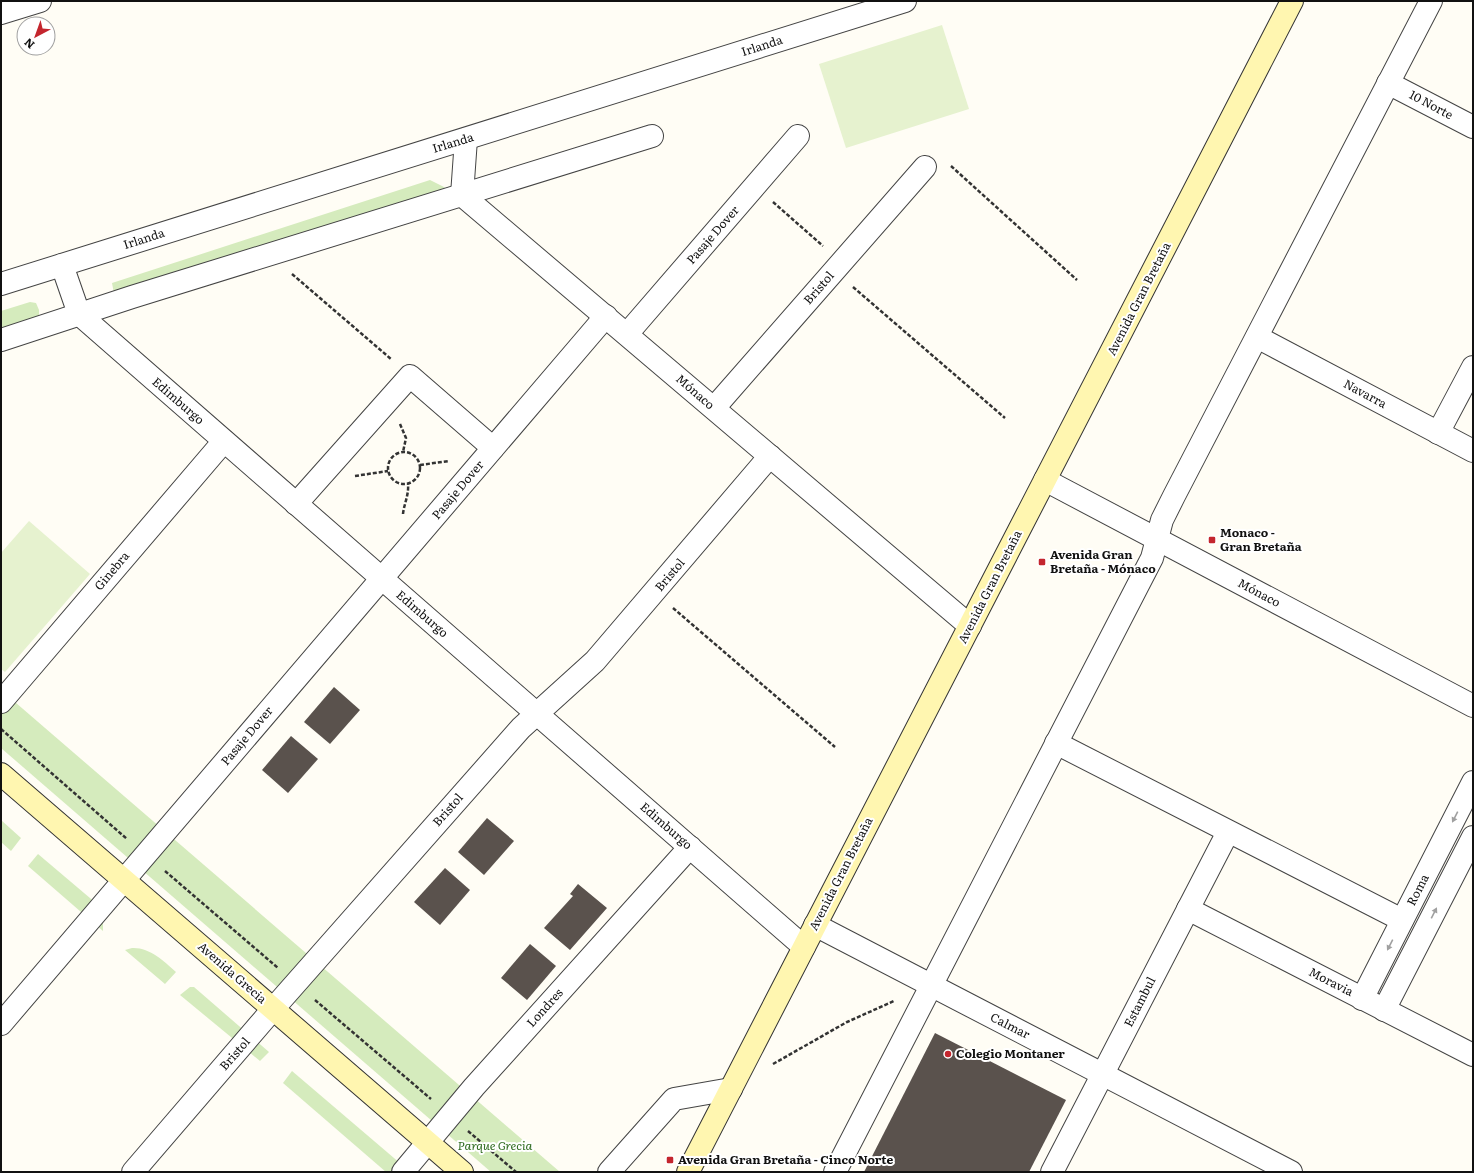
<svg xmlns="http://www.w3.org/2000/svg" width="1474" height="1173" viewBox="0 0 1474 1173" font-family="Literata,serif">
	<rect width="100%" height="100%" fill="#fffdf5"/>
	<g fill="#d5ebbd">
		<path d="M430 180 444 187 450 192 115 299 112 283Z"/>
		<path d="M30 302 36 303 39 310V319L1 331V311Z"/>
		<path d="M1 690 560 1172H491L1 748Z"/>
		<path d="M1 820 21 838 11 851 1 842Z"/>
		<path d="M38 854 97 904 103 913V931L28 866Z"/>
		<path d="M132 948C149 947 164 961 176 972L165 984 125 950Z"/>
		<path d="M190 987H194L269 1052 260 1061 180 995Z"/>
		<path d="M292 1071 408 1170V1172H386L283 1083Z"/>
	</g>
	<g fill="#e6f2cf">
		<path d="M942 25 969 109 846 148 819 64Z"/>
		<path d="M29 521 90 574 5 672 1 669V553Z"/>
	</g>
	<g fill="#5a524d">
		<path d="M334 687 360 710 330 744 304 722Z"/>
		<path d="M291 736 318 759 288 793 262 770Z"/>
		<path d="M487 818 514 841 484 875 458 852Z"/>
		<path d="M445 868 470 890 440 925 414 902Z"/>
		<path d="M578 884 607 908 570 950 544 928 573 896 570 894Z"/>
		<path d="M530 944 556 966 527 1000 501 978Z"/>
		<path d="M935 1033 1066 1100 1029 1172H864Z"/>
	</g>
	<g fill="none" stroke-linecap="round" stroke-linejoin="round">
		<defs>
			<g id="street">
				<path d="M1 13 40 1"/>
				<path d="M1388 83 1473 127"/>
				<path d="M466 139 462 195 970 626"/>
				<path d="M62 265 79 314 804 947"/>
				<path d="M1 284 905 1"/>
				<path d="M627 334 798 136"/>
				<path d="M1257 337 1473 451"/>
				<path d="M1 340 132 297 652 136"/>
				<path d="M714 408 925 167"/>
				<path d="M1438 433 1473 367"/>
				<path d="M1045 480 1473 706"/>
				<path d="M296 504 410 376 493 448"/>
				<path d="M1 702 224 441"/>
				<path d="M1056 743 1402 920"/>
				<path d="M1188 909 1473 1055"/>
				<path d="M815 925 1291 1172"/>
				<path d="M1362 999 1473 782"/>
				<path d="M1384 1010 1473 837"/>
				<path d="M1 1024 606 316"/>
				<path d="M133 1172 273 1009 521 728 595 661 770 456"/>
				<path d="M403 1172 474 1087 690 847"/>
				<path d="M609 1172 674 1099 731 1089"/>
				<path d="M835 1172 1152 558 1162 520 1174 496 1431 1"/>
				<path d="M1052 1172 1228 832"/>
			</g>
			<g id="secondary">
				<path d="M1 774 462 1172"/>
				<path d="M688 1172 1292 1"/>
			</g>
		</defs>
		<use href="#street" stroke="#444" stroke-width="24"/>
		<use href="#secondary" stroke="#333" stroke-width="24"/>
		<g stroke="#333" stroke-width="2.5" stroke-dasharray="4 2" stroke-linecap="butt">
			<path d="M951 166 1077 280"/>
			<path d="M773 202 823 246"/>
			<path d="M292 274 391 359"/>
			<path d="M853 287 1005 418"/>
			<path d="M400 424 406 438 403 452"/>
			<circle cx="404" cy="468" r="16"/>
			<path d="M420 465 449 461"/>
			<path d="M355 476 388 471"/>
			<path d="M403 514C404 504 409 495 408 484"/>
			<path d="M673 608 835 747"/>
			<path d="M1 729 127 839"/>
			<path d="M165 871 278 968"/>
			<path d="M315 1000 431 1099"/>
			<path d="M773 1064 847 1022 894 1001"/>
			<path d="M468 1131 516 1172"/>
		</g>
		<use href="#street" stroke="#fff" stroke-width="22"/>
		<use href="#secondary" stroke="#fff6b0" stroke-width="22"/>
	</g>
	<defs><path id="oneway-solid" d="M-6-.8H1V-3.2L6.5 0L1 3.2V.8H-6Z"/></defs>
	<g fill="#a0a0a0">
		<use href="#oneway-solid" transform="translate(1455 817) rotate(117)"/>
		<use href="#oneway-solid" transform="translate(1434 913) rotate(-63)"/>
		<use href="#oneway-solid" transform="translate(1390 945) rotate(117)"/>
	</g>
	<g fill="#c4262e" stroke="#fff" stroke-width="1.5">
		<rect x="1208" y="536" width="8" height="8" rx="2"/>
		<rect x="1038" y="558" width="8" height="8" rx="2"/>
		<circle cx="948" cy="1054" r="4"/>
		<rect x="666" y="1156" width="8" height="8" rx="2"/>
	</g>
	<g text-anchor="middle" stroke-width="4" stroke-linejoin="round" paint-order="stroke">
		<g font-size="12" fill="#111" stroke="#fff">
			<text transform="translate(762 46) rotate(-18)" y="4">Irlanda</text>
			<text transform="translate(1431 105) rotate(28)" y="4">10 Norte</text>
			<text transform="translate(453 143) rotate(-17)" y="4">Irlanda</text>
			<text transform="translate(713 235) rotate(-49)" y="4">Pasaje Dover</text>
			<text transform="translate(144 239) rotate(-18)" y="4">Irlanda</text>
			<text transform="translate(819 288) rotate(-49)" y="4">Bristol</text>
			<text transform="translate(1139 299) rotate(-63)" y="4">Avenida Gran Bretaña</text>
			<text transform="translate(695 392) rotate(41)" y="4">Mónaco</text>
			<text transform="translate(1365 394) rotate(28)" y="4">Navarra</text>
			<text transform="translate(178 401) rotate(41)" y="4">Edimburgo</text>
			<text transform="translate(458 490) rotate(-50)" y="4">Pasaje Dover</text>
			<text transform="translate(112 571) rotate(-50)" y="4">Ginebra</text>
			<text transform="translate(670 575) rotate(-50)" y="4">Bristol</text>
			<text transform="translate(990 587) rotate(-63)" y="4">Avenida Gran Bretaña</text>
			<text transform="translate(1259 593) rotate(28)" y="4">Mónaco</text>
			<text transform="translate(422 614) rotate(41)" y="4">Edimburgo</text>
			<text transform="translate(247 736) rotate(-50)" y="4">Pasaje Dover</text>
			<text transform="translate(448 810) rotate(-49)" y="4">Bristol</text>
			<text transform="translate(666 826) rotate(41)" y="4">Edimburgo</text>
			<text transform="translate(841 874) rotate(-63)" y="4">Avenida Gran Bretaña</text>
			<text transform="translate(1418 890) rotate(-63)" y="4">Roma</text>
			<text transform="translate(232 973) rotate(41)" y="4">Avenida Grecia</text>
			<text transform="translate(1331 982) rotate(27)" y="4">Moravia</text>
			<text transform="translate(1140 1002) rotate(-63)" y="4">Estambul</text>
			<text transform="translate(545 1008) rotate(-48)" y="4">Londres</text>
			<text transform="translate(1010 1026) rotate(27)" y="4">Calmar</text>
			<text transform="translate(235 1054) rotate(-49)" y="4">Bristol</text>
		</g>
		<g font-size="12" font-weight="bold" fill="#111" stroke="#fff" text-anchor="start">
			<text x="1220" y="537">Monaco -<tspan x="1220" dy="14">Gran Bretaña</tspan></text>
			<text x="1050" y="559">Avenida Gran<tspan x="1050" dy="14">Bretaña - Mónaco</tspan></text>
			<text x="956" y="1058">Colegio Montaner</text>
			<text x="678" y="1164">Avenida Gran Bretaña - Cinco Norte</text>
		</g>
		<g font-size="12" font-style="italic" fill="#2f6b1f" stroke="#fff">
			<text x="495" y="1150">Parque Grecia</text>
		</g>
	</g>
	<rect width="1474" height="1173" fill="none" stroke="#111111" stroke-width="4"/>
	<g transform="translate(36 36) rotate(221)"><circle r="19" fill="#ffffff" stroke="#a0a0a0"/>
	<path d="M0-3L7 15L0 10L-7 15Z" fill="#c4262e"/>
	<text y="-6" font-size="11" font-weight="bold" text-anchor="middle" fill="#111111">N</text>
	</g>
</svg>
